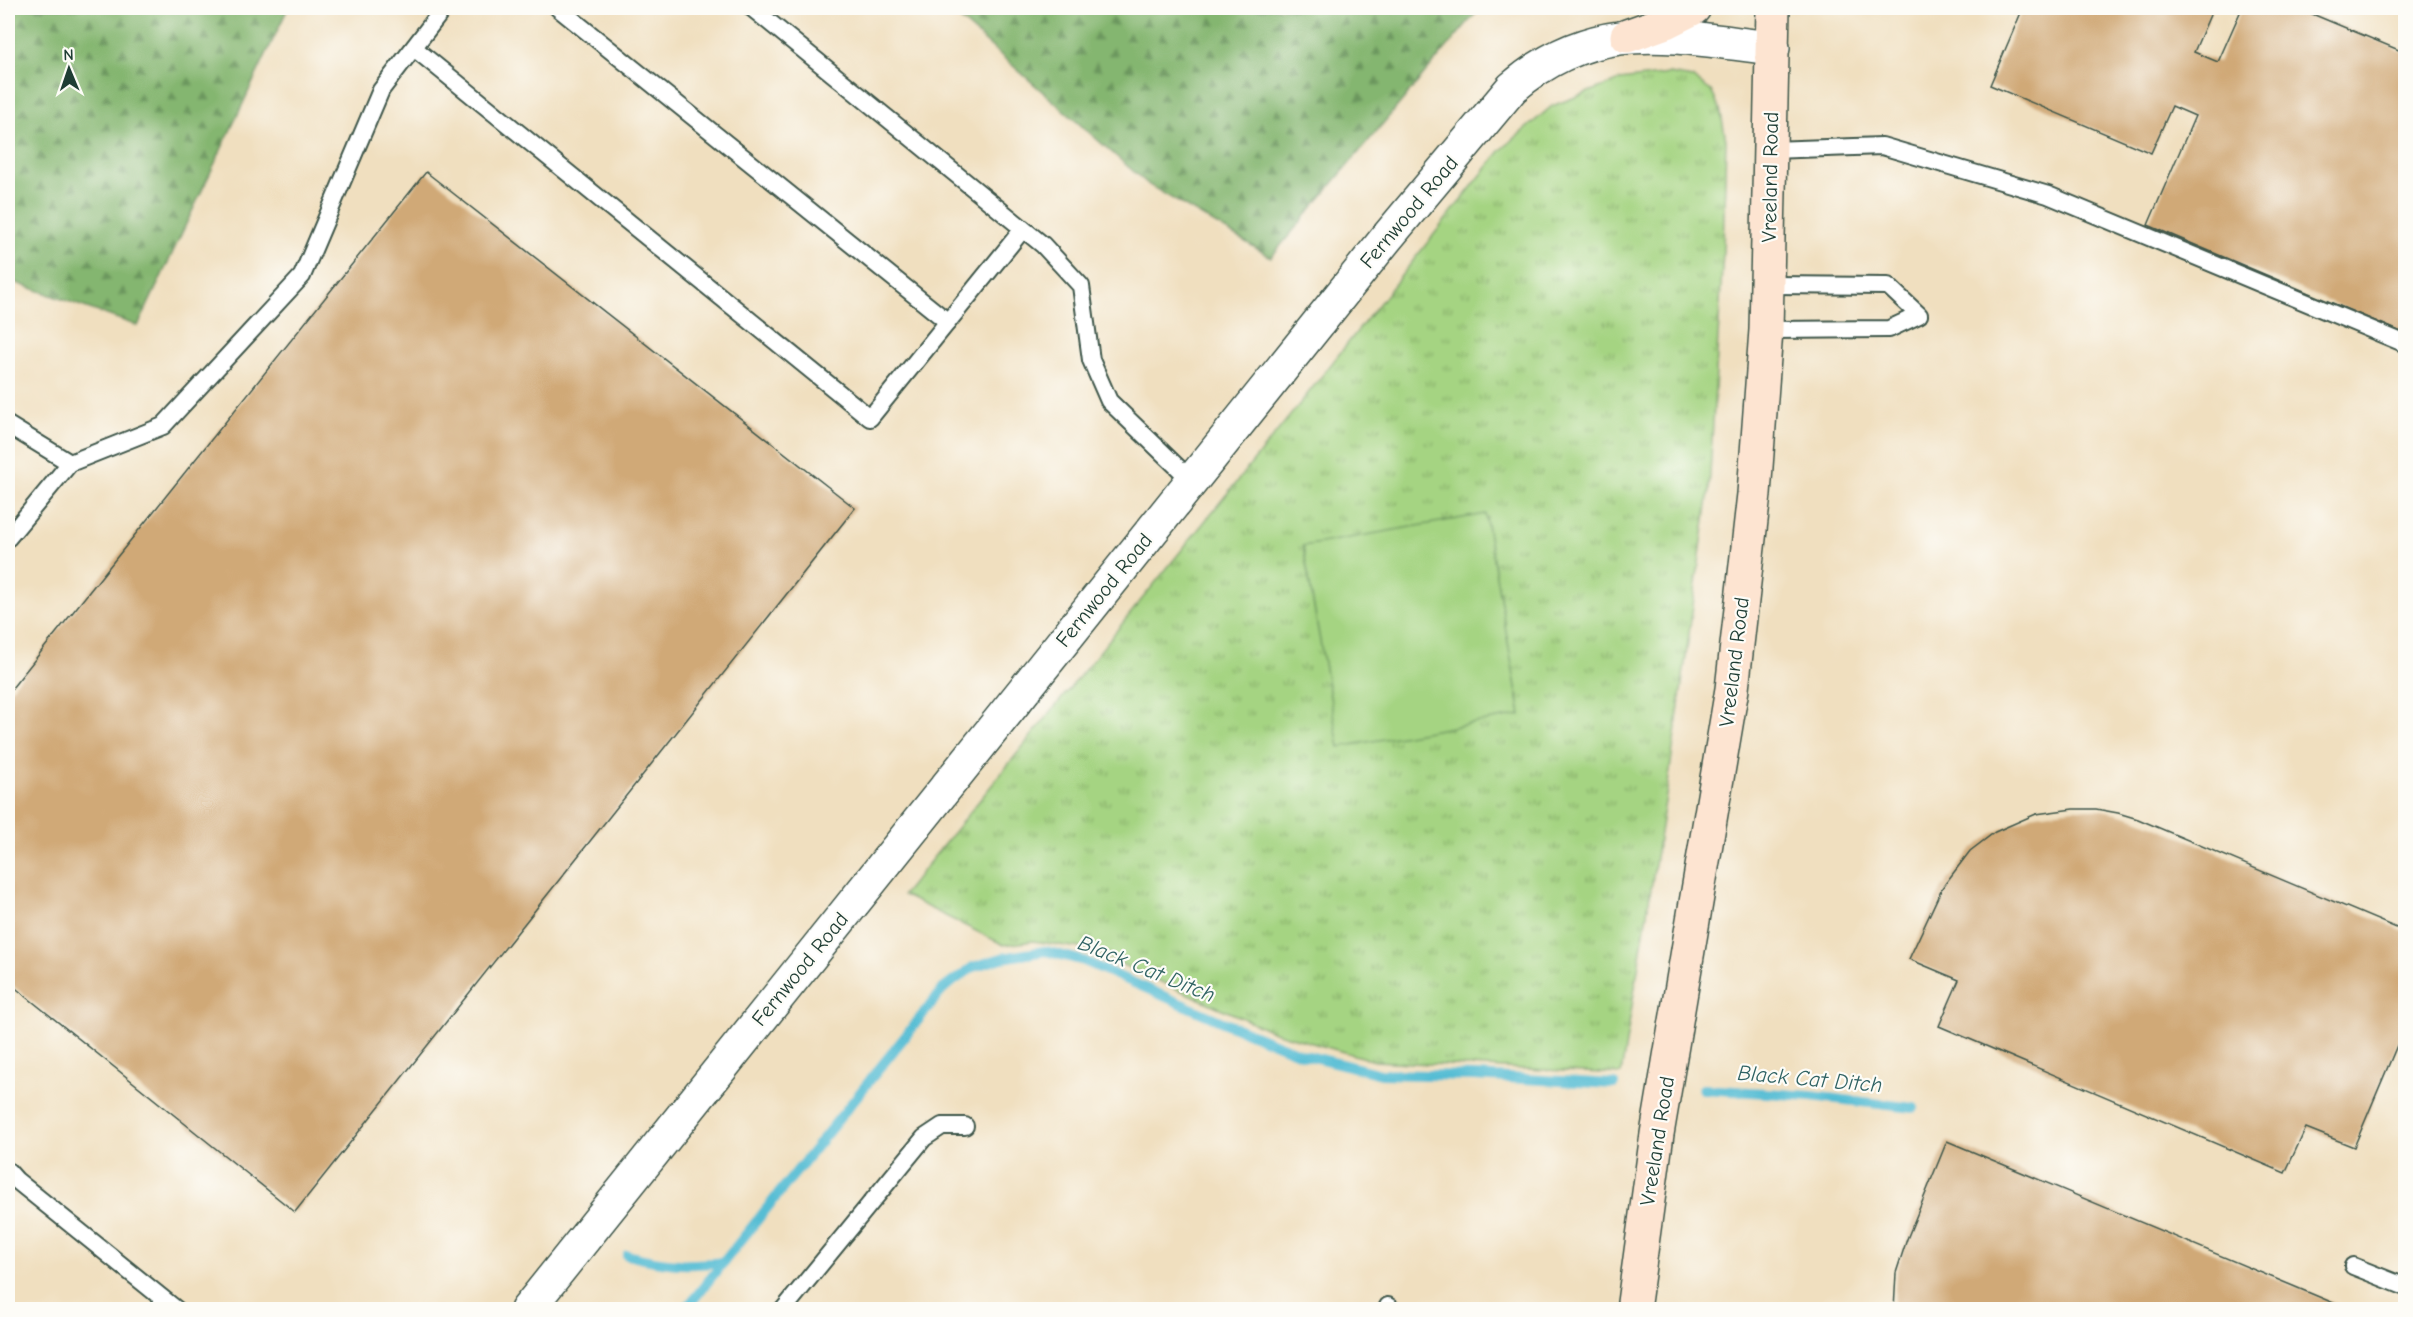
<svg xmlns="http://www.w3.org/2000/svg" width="2413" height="1317" viewBox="0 0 2413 1317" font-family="'Comic Neue',sans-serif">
	<defs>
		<pattern id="forest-firs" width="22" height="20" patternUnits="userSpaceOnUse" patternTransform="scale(1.5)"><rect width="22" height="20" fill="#84b670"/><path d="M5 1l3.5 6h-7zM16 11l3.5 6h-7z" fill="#6b955d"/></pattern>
		<pattern id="park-tufts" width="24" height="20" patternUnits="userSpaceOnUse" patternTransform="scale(1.5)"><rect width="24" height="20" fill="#a5d482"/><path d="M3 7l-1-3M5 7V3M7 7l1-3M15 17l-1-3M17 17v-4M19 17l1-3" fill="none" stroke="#86ad6b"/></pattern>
	</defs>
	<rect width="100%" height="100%" fill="#fdfcf7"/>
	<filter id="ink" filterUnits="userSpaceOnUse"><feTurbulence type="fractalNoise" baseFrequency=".0167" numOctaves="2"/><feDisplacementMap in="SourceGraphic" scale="12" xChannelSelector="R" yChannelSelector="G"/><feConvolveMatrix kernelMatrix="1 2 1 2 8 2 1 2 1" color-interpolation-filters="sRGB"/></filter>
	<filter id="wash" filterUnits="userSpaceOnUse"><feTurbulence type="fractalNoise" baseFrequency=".008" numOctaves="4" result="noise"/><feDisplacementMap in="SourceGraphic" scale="24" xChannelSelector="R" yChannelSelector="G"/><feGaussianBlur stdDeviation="1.35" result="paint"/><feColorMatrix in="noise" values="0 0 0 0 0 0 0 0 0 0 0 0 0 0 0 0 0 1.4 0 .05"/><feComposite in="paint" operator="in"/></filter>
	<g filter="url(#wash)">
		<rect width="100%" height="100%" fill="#f0dfbf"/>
		<g fill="url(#forest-firs)" stroke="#527a52" stroke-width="1.5">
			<path d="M8 8H288L138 326 8 280Z"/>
			<path d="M947 8H1480L1271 257 1149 185Z"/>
		</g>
		<path fill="url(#park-tufts)" stroke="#62885b" stroke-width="1.5" d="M1669 74 1693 78 1711 91 1720 109 1726 140 1723 252 1709 491 1669 777 1621 1074 1375 1061 1274 1032 1087 949 1033 941 1004 945 903 895 1306 396 1500 151 1552 106 1620 80Z"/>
		<path fill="#a5d482" stroke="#62885b" stroke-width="1.5" d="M1485 514 1521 715 1339 747 1303 546Z"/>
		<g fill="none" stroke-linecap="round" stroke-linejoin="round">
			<g stroke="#56bdd4" stroke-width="10">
				<path d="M1703 1089 1811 1096 1914 1108"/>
				<path d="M627 1255C666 1265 684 1266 724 1262"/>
				<path d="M685 1310 944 988 973 967 1002 958 1045 951 1084 961 1227 1024 1301 1054 1381 1074 1474 1076 1614 1084"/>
			</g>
		</g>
		<g id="blocks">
			<g fill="#d0a977">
				<path d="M2023 8H2213L2194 52 2218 62 2242 8H2298L2406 53V334L2148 225 2195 116 2172 106 2151 153 1990 85Z"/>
				<path d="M426 172 855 508 295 1212 8 982V693Z"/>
				<path d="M2073 809H2096L2118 813 2138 819 2406 932V1024L2354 1147 2306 1128 2285 1173 1939 1026 1959 980 1909 959 1942 888 1970 851 1995 832 2036 814Z"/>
				<path d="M1947 1141 2343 1307 2342 1310H1894L1896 1273 1907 1239Z"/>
			</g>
		</g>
	</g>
	<g filter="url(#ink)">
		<use href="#blocks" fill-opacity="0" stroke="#3e5549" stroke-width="1.5"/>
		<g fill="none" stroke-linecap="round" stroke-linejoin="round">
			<defs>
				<g id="lane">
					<path d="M558 8 948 322"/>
					<path d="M752 8 1043 245 1081 286 1091 360 1109 401 1192 481"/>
					<path d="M414 48 870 418 1023 229"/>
					<path d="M1770 150 1882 146 2048 195 2406 344"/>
					<path d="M1766 330 1889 329 1919 315 1888 286 1767 285"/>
					<path d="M8 425 70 463 163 426 302 276 381 90 444 8"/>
					<path d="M8 538 70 463"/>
					<path d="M8 1171 16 1180 177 1310"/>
					<path d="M2353 1266 2406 1287"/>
					<path d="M1388 1306 1393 1310"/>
					<path d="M783 1310 924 1138 942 1126H965"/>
				</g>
				<path id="street" d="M527 1310 1385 240 1512 88C1596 15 1673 37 1773 48"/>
				<g id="secondary">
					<path d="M1627 36 1666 22 1694 8"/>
					<path d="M1633 1310 1657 1134 1732 689 1754 494 1766 330 1773 8"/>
				</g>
			</defs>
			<use href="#lane" stroke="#3e5549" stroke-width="20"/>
			<use href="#street" stroke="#3e5549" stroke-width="36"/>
			<use href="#secondary" stroke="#3e5549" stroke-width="36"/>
			<use href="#lane" stroke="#fff" stroke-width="16"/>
			<use href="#street" stroke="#fff" stroke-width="33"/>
			<use href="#secondary" stroke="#fde4d1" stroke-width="33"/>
		</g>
	</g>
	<g text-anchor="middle" stroke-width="4.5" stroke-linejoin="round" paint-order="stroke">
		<g font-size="21" fill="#1f3d34" stroke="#fdfcf7">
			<text transform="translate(1770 177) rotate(-89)" y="7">Vreeland Road</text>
			<text transform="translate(1409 212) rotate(-50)" y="7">Fernwood Road</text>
			<text transform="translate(1104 590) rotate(-51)" y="7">Fernwood Road</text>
			<text transform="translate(1734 662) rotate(-83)" y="7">Vreeland Road</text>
			<text transform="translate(800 969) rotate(-51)" y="7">Fernwood Road</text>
			<text transform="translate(1657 1141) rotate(-81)" y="7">Vreeland Road</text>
		</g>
		<g font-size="22" font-style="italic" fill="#306364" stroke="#fdfcf7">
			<text transform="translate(1147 968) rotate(22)" y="8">Black Cat Ditch</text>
			<text transform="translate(1810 1078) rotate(5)" y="8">Black Cat Ditch</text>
		</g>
	</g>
	<rect width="2413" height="1317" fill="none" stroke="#fdfcf7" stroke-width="30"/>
	<g transform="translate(69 69) rotate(358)" stroke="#fdfcf7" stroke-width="4.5" paint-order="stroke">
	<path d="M0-4.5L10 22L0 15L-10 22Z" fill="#1f3d34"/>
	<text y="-9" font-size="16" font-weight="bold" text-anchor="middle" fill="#1f3d34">N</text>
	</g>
</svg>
